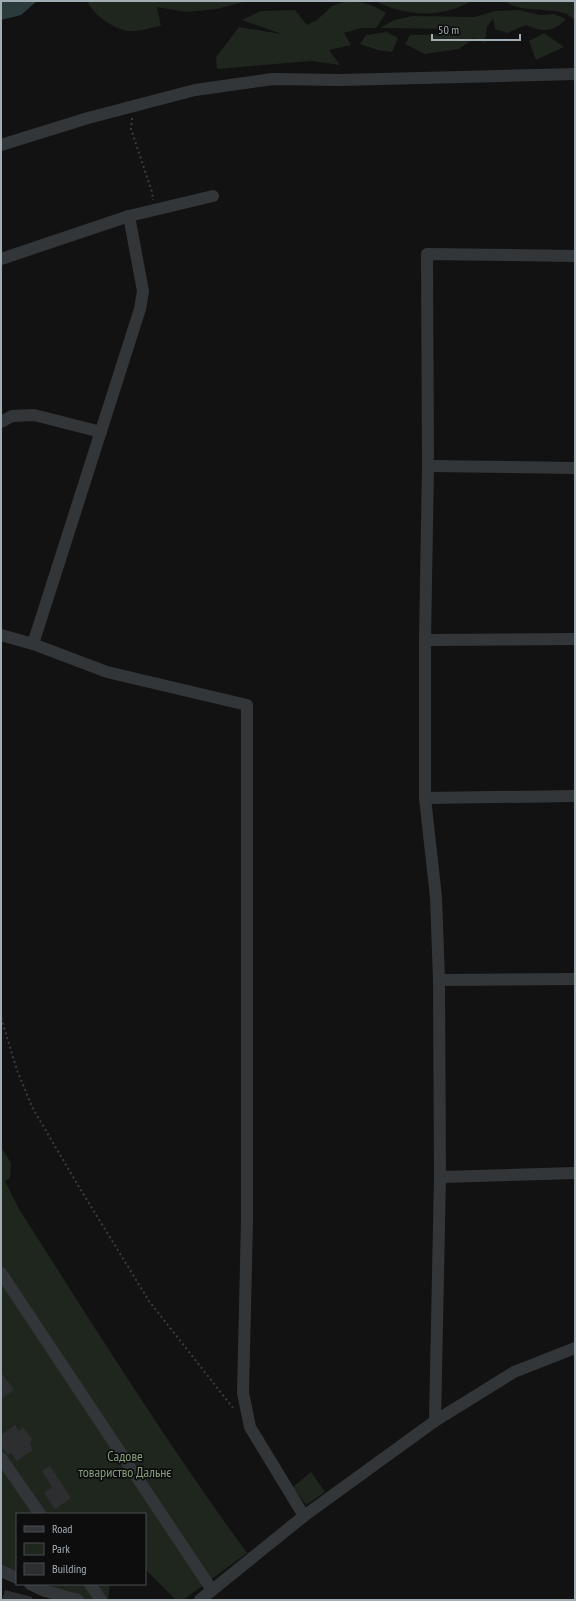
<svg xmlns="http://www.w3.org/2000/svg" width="576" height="1601" viewBox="0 0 576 1601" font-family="'PT Sans Narrow',sans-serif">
	<rect width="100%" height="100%" fill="#121213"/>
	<g fill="#1f261e">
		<path d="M87 1H247L217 9 186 12 157 7 161 26C151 27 139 32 130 31 114 30 94 15 87 1Z"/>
		<path d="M346 1C362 1 373 5 386 13L376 28H361L344 33 351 45 329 50 340 65 311 61 217 69 216 57 239 27 282 34 242 20 261 11 295 10 307 25 317 20 332 6Z"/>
		<path d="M375 1H471C442 19 404 16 375 1Z"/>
		<path d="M506 1H575V20C572 18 568 14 564 13 552 8 515 12 506 1Z"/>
		<path d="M519 10 540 15 554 14 566 19C552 33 543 32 526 25L507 33 495 29 493 18 487 27 485 43 474 38 459 49 425 54 405 44 410 35 461 34 460 29 380 28 394 20 413 16 475 17 495 11Z"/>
		<path d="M387 32 398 38 392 52 378 50 360 44 366 35Z"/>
		<path d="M544 33 564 47 536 60 529 41Z"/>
		<path d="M1 1147 11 1163 10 1178 5 1181 19 1209C93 1325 166 1442 247 1553L183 1600H176L145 1569V1514H17V1578L1 1571Z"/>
		<path d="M311 1472 325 1492 306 1505 293 1487Z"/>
		<path d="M30 1584H110L108 1600H78Z"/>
	</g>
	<path fill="#2b3b3c" d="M1 1H37L21 15 1 20Z"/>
	<g fill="#2d2e2f">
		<path d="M1 1372 14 1390 1 1399Z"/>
		<path d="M15 1425 19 1431 23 1427 32 1439 30 1442 32 1450 17 1461 11 1453 8 1455 1 1447V1435Z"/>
		<path d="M50 1466 71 1498 55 1509 44 1493 52 1487 42 1471Z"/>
		<path d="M5 1590 32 1597V1600H2Z"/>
	</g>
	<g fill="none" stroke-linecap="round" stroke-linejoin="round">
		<g stroke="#393d3f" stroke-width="2" stroke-dasharray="2 3" stroke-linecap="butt">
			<path d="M132 118 131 129 152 192 153 200"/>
			<path d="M1 1018 17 1070 32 1107 76 1182 149 1301 233 1408"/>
		</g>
		<g stroke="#333638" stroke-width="12">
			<path d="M1 145 88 118 195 90 273 79 341 80 575 74"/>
			<path d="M1 259 129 216 213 196"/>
			<path d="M1 422 12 416 34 415 101 432"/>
			<path d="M428 466 575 468"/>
			<path d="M1 635 33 644 107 672 247 705V1221L243 1393 250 1427 304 1516"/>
			<path d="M425 640 575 639"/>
			<path d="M33 644 140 309 143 291 129 216"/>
			<path d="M425 798 575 796"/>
			<path d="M439 980 575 979"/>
			<path d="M440 1177 575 1173"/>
			<path d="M1 1273 212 1590"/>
			<path d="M435 1421 440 1177 439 980 436 897 425 798V640L428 466 427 254 575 256"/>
			<path d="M1 1458 40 1514"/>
			<path d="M1 1571 17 1578"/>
			<path d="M30 1584 45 1591 78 1600"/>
			<path d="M90 1584 101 1600"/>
			<path d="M200 1600 304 1516 435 1421 514 1372 575 1348"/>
		</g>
	</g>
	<g text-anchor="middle" stroke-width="3.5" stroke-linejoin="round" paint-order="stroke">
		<g font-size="14" fill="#859f7a" stroke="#0d0d0e">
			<text x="125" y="1461">Садове<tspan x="125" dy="16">товариство Дальнє</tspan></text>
		</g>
	</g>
	<rect width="576" height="1601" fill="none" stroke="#a3aeb4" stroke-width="4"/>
	<rect x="16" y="1513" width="130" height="72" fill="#0d0d0e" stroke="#494d50"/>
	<rect x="24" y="1526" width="20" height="6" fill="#333638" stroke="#494d50"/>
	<text x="52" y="1533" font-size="12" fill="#a3aeb4">Road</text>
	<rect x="24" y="1543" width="20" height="12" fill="#1f261e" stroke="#494d50"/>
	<text x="52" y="1553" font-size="12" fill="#a3aeb4">Park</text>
	<rect x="24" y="1563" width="20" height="12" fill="#2d2e2f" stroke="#494d50"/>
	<text x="52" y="1573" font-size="12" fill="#a3aeb4">Building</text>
	<path d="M432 34v6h88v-6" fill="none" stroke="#a3aeb4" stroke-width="2"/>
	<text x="438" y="34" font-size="12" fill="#a3aeb4" stroke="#0d0d0e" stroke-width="3" paint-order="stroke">50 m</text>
</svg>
